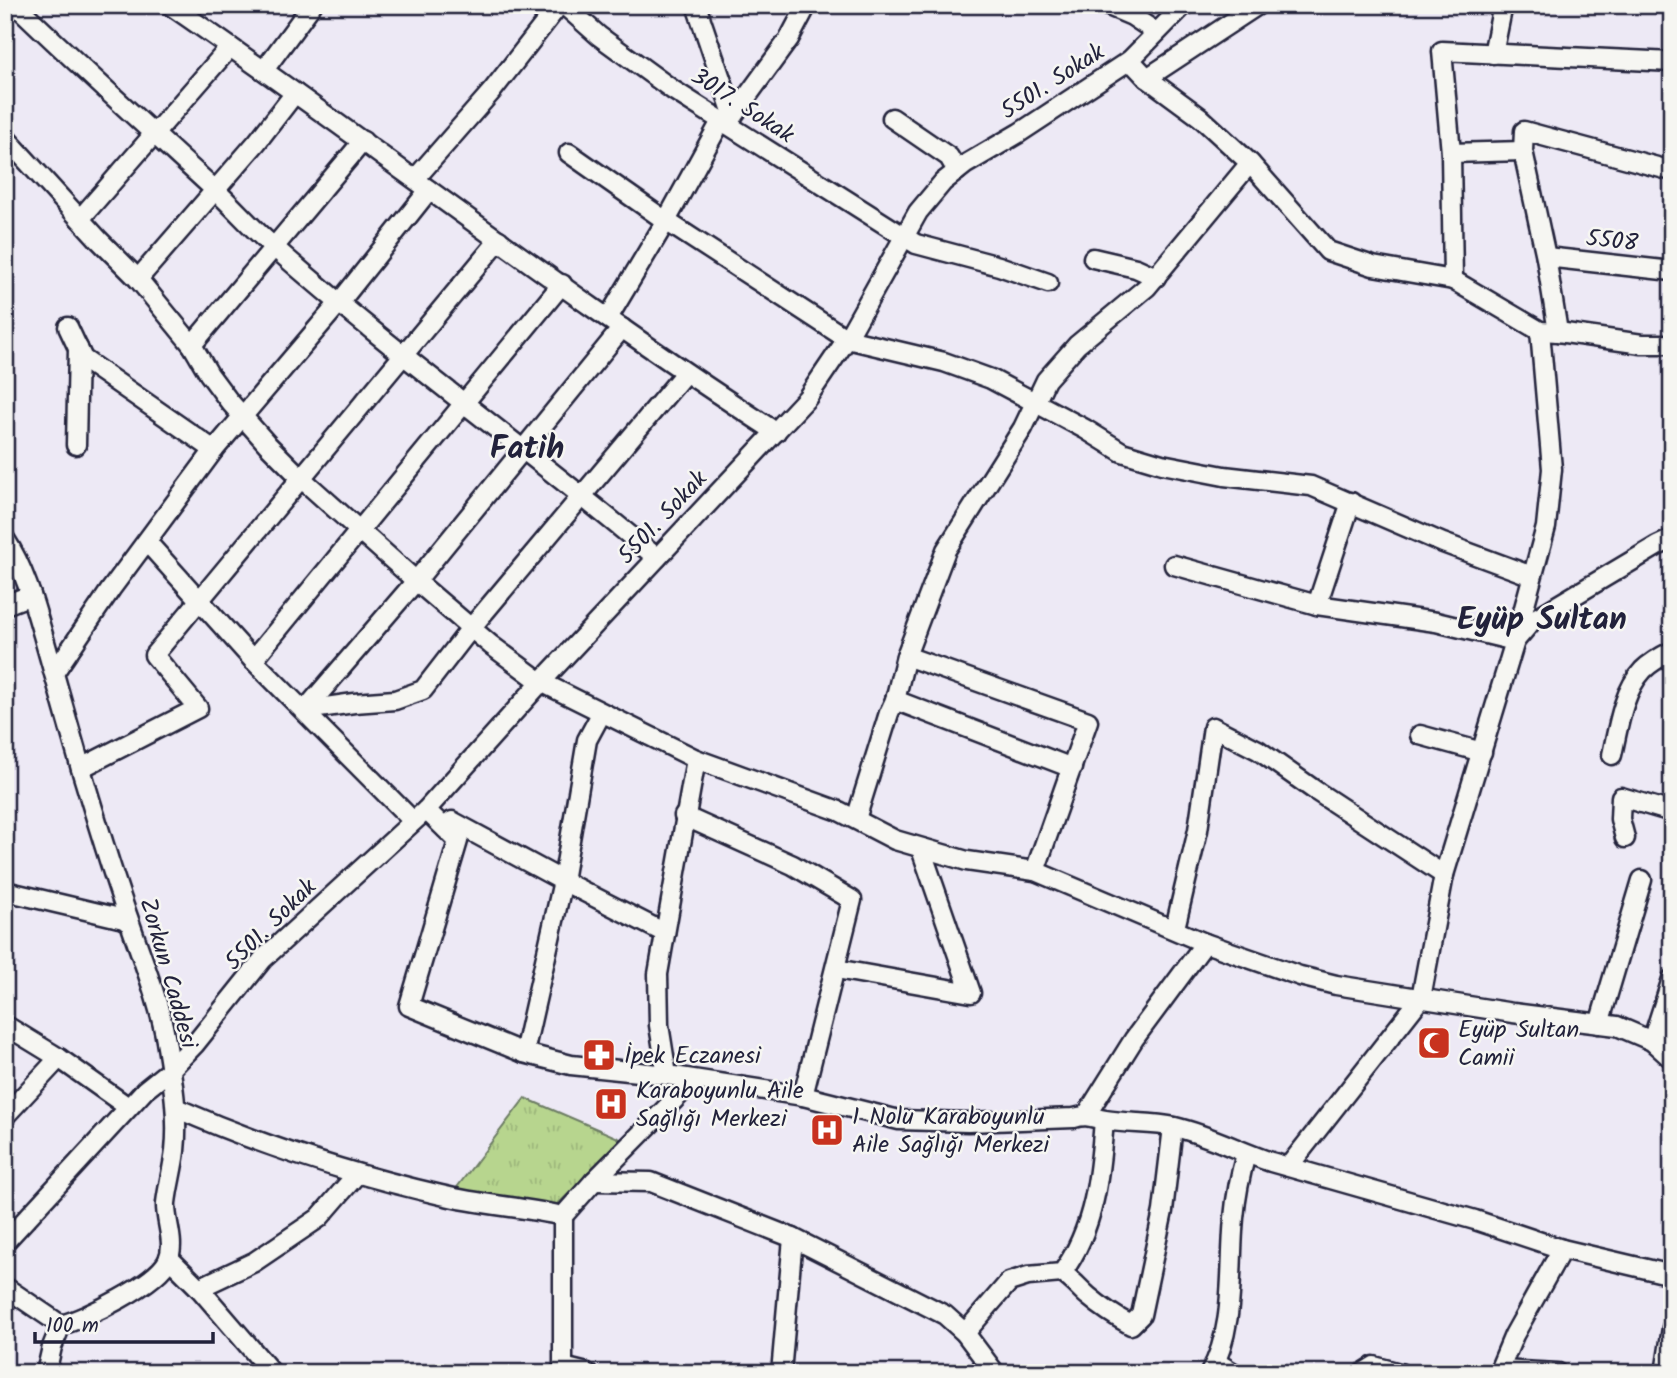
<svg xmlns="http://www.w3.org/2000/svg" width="1677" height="1378" viewBox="0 0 1677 1378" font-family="Kalam,sans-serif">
	<defs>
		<pattern id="park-tufts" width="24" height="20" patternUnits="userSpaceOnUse" patternTransform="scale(1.75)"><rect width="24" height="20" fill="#b7d58e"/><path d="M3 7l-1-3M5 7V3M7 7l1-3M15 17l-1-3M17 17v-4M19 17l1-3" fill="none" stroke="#9db77b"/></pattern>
	</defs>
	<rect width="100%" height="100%" fill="#ede9f5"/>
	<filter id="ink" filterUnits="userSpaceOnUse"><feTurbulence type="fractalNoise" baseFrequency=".0143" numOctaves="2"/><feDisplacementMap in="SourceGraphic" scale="14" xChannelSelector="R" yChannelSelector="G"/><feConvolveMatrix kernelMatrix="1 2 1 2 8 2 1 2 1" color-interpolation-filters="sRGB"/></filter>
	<g filter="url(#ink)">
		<path fill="url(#park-tufts)" stroke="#6c7c64" stroke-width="2" d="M525 1098 623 1140 555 1207 455 1190Z"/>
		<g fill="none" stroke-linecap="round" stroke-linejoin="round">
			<defs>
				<g id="minor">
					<path d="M16 5C81 68 148 128 214 189 235 208 253 230 275 248 398 357 532 452 657 558"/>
					<path d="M170 5C374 145 568 298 776 432"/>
					<path d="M564 5 599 36 673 90 916 244 999 266 1048 283"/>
					<path d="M696 5 733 114"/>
					<path d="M1106 5 1132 16 1156 32"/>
					<path d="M1493 54 1503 5"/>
					<path d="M1130 60 1147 78 1200 117 1250 163 1328 251 1373 266 1453 280 1540 331 1558 332"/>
					<path d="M264 70 312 5"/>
					<path d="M1147 78 1258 5"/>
					<path d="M892 118 949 157 957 171"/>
					<path d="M727 124 789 39 807 5"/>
					<path d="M5 137 99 240 138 279 192 345 209 374 229 401 268 445 302 479 416 581 491 645 541 682 696 759 839 811 895 840 967 861 1035 871 1205 943 1300 976 1336 985 1513 1013 1617 1026 1652 1041 1672 1059"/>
					<path d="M569 153 666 221 847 339 944 362 991 379 1085 429 1122 452 1162 464 1224 476 1311 486 1443 543 1532 576"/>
					<path d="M1451 153 1523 151"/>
					<path d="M1672 171 1524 131 1523 151 1546 257 1558 332 1642 344H1672"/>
					<path d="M415 179 492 91 559 5"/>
					<path d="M80 219 230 47"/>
					<path d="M1546 257 1672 271"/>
					<path d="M1093 258 1136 268 1156 277"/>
					<path d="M138 279 257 142 295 93"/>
					<path d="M1453 280 1451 153 1442 51 1672 62"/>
					<path d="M608 318 666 221 721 121"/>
					<path d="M68 327 83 359 214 450"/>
					<path d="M192 345 363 141"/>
					<path d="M76 445 78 348"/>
					<path d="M1351 502 1317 605 1436 622 1515 641 1533 620 1657 546 1672 539"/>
					<path d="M5 539C25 569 35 607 45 642 57 684 69 726 81 769 96 819 111 870 129 920 142 959 159 1000 166 1041 172 1077 179 1114 175 1151 173 1168 168 1186 166 1203 165 1222 176 1242 168 1260 158 1283 85 1319 61 1325L52 1347 46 1373"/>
					<path d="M147 542 253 660 413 821"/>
					<path d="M1174 565 1317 605"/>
					<path d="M5 605 31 595"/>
					<path d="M906 656 1088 721 1035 871"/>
					<path d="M253 660 562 284"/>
					<path d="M54 673 111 589 214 450 339 303 429 190"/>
					<path d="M895 700 1072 768"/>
					<path d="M305 710 354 703 395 700 423 690 471 628 685 373"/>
					<path d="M305 710 416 581 622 328"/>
					<path d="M601 714 587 740 563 881 665 933"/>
					<path d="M1420 735 1482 752"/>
					<path d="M1612 755C1618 728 1623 691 1643 670 1651 662 1662 656 1672 651"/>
					<path d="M81 768 198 708 154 655 499 240"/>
					<path d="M426 810 458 841 409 1006 524 1053 571 1065 667 1075 803 1096 899 1120 968 1122 1074 1118C1088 1114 1092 1118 1105 1120 1128 1124 1152 1122 1175 1127 1209 1135 1238 1151 1271 1162L1475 1220 1562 1249 1672 1275"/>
					<path d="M684 816 793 865 852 900 803 1096"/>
					<path d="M856 819 889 713 895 700 906 656 946 550 1023 428 1046 380 1077 345 1147 287 1250 163"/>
					<path d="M446 829 452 821 563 881 524 1053"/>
					<path d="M1625 838 1620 819 1621 797 1672 812"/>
					<path d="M5 891 128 920"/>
					<path d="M1175 928 1198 830 1213 727 1258 750 1316 791 1444 875"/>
					<path d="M836 969 971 993 921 849"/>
					<path d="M1599 1024 1642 880"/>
					<path d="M5 1025 59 1058 128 1107"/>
					<path d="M1652 1041 1672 979"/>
					<path d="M667 1075 659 1025 658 974 696 759"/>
					<path d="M694 1080 594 1181 651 1182 793 1238 945 1315 965 1333 995 1373"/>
					<path d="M176 1108C262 1146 350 1174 441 1195 482 1205 523 1207 563 1216L594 1181"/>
					<path d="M1087 1114 1134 1039 1205 943"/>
					<path d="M5 1116 59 1058"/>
					<path d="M1289 1166 1421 998 1444 875 1515 641 1546 527 1552 469 1540 331"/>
					<path d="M5 1242 145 1090 170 1070 195 1044 263 959 426 810 541 682 807 398 847 339 918 212 943 182 966 164 1019 133 1130 60 1184 5"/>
					<path d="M169 1258 199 1288 272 1373"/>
					<path d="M1062 1273C1073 1280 1079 1288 1088 1296 1101 1307 1116 1317 1131 1325L1141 1315 1163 1211 1173 1127"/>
					<path d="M5 1287 61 1325"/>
					<path d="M199 1288 254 1262 319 1218 357 1174"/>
					<path d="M965 1333 1009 1282 1028 1276 1062 1273C1095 1228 1100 1174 1104 1120"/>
					<path d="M1216 1362 1234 1373"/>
					<path d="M563 1367 587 1373"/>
					<path d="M1499 1370 1558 1373"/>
					<path d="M560 1373 563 1367V1216"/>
					<path d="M781 1373 793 1238"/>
					<path d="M1210 1373C1236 1327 1229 1269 1234 1218 1236 1196 1240 1175 1246 1154"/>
					<path d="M1363 1373 1374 1366 1400 1373"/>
					<path d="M1498 1373 1514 1335 1562 1249"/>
					<path d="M1665 1373 1672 1328"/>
				</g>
			</defs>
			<use href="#minor" stroke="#22223b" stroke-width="23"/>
			<use href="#minor" stroke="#f6f6f2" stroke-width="18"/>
		</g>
	</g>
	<defs>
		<symbol id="mosque-square" viewBox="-11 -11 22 22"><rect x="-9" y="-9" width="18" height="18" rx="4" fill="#c8321e" stroke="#f6f6f2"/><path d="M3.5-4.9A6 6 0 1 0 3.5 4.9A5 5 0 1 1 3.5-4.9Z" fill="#fff"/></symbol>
		<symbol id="pharmacy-square" viewBox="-11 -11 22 22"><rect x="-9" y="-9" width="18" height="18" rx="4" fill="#c8321e" stroke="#f6f6f2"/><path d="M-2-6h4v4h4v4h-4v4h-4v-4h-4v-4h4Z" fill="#fff"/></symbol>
		<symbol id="hospital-square" viewBox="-11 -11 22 22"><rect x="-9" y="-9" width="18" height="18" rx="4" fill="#c8321e" stroke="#f6f6f2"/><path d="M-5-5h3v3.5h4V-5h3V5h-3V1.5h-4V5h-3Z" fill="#fff"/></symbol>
	</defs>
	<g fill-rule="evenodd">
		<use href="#mosque-square" x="1415" y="1024" width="38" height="38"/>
		<use href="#pharmacy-square" x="580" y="1036" width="38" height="38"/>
		<use href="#hospital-square" x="592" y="1085" width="38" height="38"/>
		<use href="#hospital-square" x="808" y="1111" width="38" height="38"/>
	</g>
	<g text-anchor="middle" stroke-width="5" stroke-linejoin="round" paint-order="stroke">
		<g font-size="24" fill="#22223b" stroke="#f6f6f2">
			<text transform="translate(1052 81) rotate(-33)" y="8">5501. Sokak</text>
			<text transform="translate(743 105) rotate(33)" y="8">3017. Sokak</text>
			<text transform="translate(1612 240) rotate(6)" y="8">5508</text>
			<text transform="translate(662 517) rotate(-47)" y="8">5501. Sokak</text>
			<text transform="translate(270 924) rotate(-45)" y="8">5501. Sokak</text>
			<text transform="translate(169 973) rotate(74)" y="8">Zorkun Caddesi</text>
		</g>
		<g font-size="24" fill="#22223b" stroke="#f6f6f2" text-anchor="start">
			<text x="1458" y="1037">Eyüp Sultan<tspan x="1458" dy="28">Camii</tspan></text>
			<text x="624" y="1063">İpek Eczanesi</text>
			<text x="636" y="1098">Karaboyunlu Aile<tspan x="636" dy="28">Sağlığı Merkezi</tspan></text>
			<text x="852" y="1124">1 Nolu Karaboyunlu<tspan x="852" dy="28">Aile Sağlığı Merkezi</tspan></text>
		</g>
		<g font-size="32" font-weight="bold" fill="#22223b" stroke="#f6f6f2">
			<text x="527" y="458">Fatih</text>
			<text x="1542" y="629">Eyüp Sultan</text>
		</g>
	</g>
	<rect width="1677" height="1378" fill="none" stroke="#f6f6f2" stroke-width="28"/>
	<rect x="14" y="14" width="1649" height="1350" fill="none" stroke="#22223b" stroke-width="2.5" filter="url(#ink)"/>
	<path d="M35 1332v10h178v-10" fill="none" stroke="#22223b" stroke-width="3.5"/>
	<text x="46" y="1332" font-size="21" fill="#22223b" stroke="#f6f6f2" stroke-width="5" paint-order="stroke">100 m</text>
</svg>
